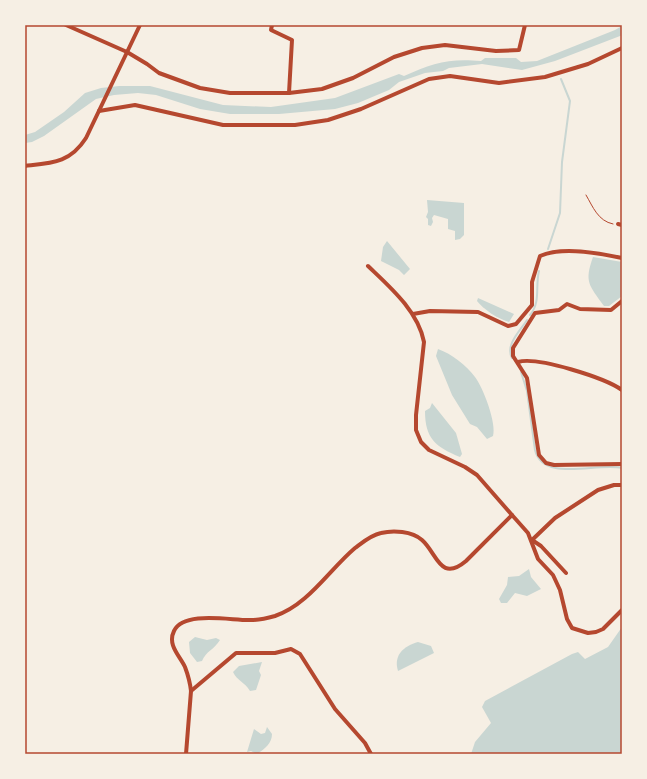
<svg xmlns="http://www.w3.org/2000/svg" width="647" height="779" viewBox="0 0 647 779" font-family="'Alegreya Sans',sans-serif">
	<rect width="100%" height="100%" fill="#f6efe4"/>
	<g fill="#c9d6d2">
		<path d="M622 26V35L620 36 555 61 522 70 482 64 449 68 443 71 425 73 399 82 389 90 358 103 335 109 279 114H230L200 109 156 95 138 93 114 95 96 99 44 136 32 142 25 143V135L35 132 64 112 85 93 101 88 119 86H150L223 105 271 107 335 98 399 74 404 76C432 63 449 58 481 61L485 58H516L521 62 537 61 615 30Z"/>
		<path d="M427 200 464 203V235L460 239 455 240V231L448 229V219L434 215 432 218 433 222 431 226 428 225V219L426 217 428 212Z"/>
		<path d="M387 241 410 269 404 275 399 270 381 261 383 247Z"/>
		<path d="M593 257 622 262V296L609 306H604C589 285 584 282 593 257Z"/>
		<path d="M478 298 514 314 509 322C498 319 483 309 477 301Z"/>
		<path d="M438 349C452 354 466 365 475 377 483 387 497 424 493 436L487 439 477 427 470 424 452 395 436 356Z"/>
		<path d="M432 403 456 433 462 454 460 457C436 447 425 439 425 411L430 408Z"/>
		<path d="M529 569 531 577 541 589 527 596 515 593 507 603H501L499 599 507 585 508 577 519 576Z"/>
		<path d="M622 627V754H471L475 742 491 723 482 707 485 701 572 654 578 652 585 659 608 647Z"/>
		<path d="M195 637 207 640 216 638 220 640C214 650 206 651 202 661L197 662 190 653 189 642Z"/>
		<path d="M418 642 431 646 434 653 398 671C393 655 404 646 418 642Z"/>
		<path d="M262 662 259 671 261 675 256 690 250 691C245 682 237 681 233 672L239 666Z"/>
		<path d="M267 727 272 734C272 743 265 749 257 754L251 751 247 752 254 729 261 734 265 733Z"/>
	</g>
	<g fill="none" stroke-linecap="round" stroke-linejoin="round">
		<g stroke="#c9d6d2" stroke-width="2">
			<path d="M548 249 560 213 562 162 570 101 561 79"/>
			<path d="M530 315C541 302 535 287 539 271"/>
			<path d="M512 358C505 345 520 331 527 320"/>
			<path d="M521 372 527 391 535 450C543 483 597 462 622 468"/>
		</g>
		<path stroke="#b5482f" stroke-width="1" d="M586 195C593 207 598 221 613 224"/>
		<g stroke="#b5482f" stroke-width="4">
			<path d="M66 25 127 52 147 64 159 73 200 88 230 93H289L322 89 353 78 394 57 422 48 445 45 496 51 519 50 525 25"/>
			<path d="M272 25 271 30 292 40 289 93"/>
			<path d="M99 111 135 105 223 125H295L328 120 361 109 429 79 450 76 499 83 545 77 588 64 622 48"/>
			<path d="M25 166C52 163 70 163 86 138L140 25"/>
			<path d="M618 224 622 225"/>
			<path d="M368 266C390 287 418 311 424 342L416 415V430L421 442 429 450 465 467 477 475 512 515"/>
			<path d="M622 301 611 310 580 309 567 304 559 310 535 313 513 348V356L527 378 539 455 546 463 554 465 622 464"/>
			<path d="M413 314 430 311 478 312 508 326 516 324 532 305V282L540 256C562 246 599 253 622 258"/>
			<path d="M518 362C537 356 605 378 622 390"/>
			<path d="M566 573 541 546 532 540 555 518 598 490 614 485H622"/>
			<path d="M191 691 236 653H275L291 649 300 654 335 709 365 743 371 754"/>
			<path d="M186 754 191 691C190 682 188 675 185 667 180 656 167 645 174 631 184 610 233 621 251 620 259 620 268 618 275 616 308 605 329 570 355 548 363 542 371 535 381 533 393 530 412 531 422 540 437 553 440 583 466 561L512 515 528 533 538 559 553 575 560 590 567 619 572 628 588 633 596 632 603 629 622 610"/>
		</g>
	</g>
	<rect width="647" height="779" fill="none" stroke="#f6efe4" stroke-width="52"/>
	<rect x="26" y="26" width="595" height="727" fill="none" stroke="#b5482f" stroke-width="1.5"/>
</svg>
